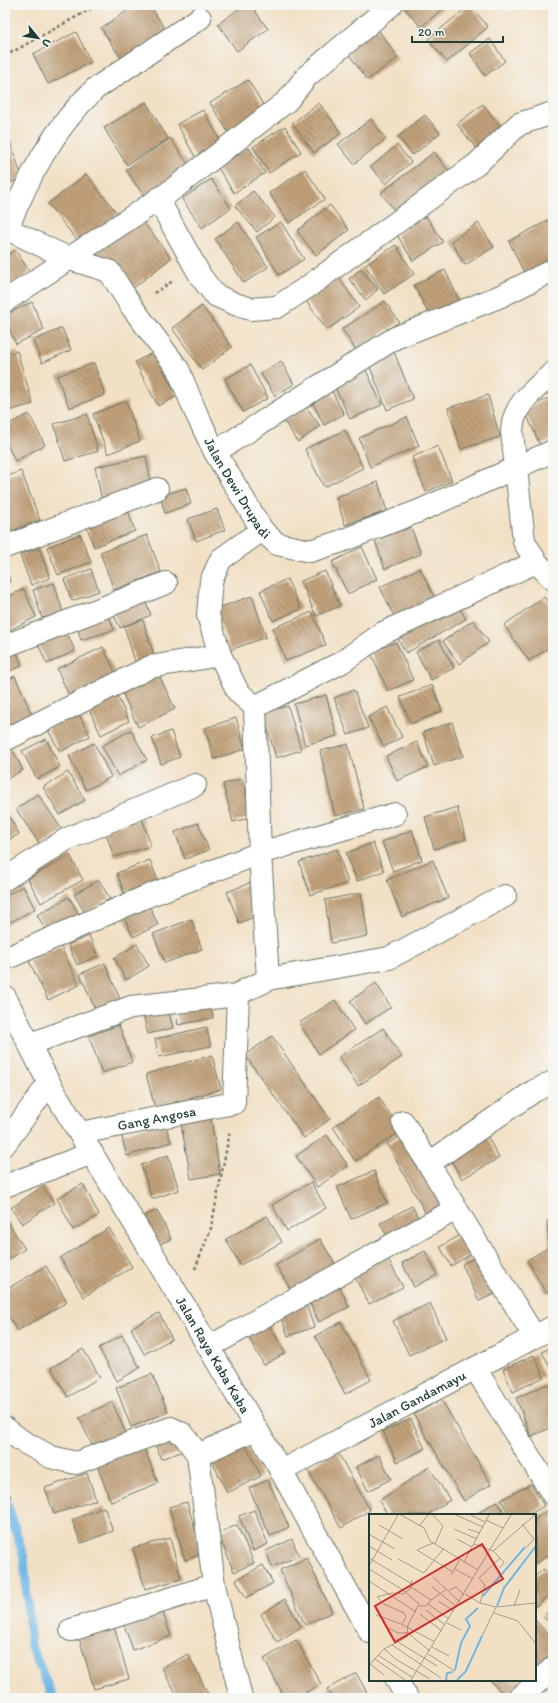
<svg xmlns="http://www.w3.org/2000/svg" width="558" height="1703" viewBox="0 0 558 1703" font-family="Itim,sans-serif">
	<defs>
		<pattern id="building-back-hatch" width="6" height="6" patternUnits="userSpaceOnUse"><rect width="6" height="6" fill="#c1a17a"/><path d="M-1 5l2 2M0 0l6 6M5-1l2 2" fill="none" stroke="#9c8465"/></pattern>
	</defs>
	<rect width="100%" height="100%" fill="#f6f6f2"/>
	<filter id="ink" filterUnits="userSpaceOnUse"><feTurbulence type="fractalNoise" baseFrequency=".025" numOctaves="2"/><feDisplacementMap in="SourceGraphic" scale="8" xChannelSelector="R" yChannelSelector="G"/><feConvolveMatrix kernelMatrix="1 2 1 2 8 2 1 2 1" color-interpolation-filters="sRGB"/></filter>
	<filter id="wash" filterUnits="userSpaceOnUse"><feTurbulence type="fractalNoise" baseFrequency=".012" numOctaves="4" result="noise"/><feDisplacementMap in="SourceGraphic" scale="16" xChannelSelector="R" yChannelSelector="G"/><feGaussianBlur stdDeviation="0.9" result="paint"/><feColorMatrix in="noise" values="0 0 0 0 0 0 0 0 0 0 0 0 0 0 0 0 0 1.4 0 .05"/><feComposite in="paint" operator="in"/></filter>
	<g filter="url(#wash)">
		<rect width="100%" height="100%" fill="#f2e0c5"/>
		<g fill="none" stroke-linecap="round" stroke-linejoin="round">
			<path stroke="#6eb8e6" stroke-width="9" d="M5 1496 24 1558 31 1646 53 1698"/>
		</g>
		<g id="blocks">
			<g fill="url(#building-back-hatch)">
				<path d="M5 5H10L7 29H5Z"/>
				<path d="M136 5H150L166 31 122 60 101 28Z"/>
				<path d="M244 5H251L268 29 237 51 218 24Z"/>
				<path d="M402 5H447L421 27Z"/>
				<path d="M470 5 488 27 447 62 428 39Z"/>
				<path d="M377 28 398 58 367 80 346 50Z"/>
				<path d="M76 32 91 62 48 84 33 54Z"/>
				<path d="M490 39 505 61 485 76 470 53Z"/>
				<path d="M248 80 267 111 230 135 210 103Z"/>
				<path d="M146 102 168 139 127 165 104 128Z"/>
				<path d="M319 103 341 133 314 153 292 123Z"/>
				<path d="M483 104 501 128 476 148 457 124Z"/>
				<path d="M203 110 224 147 198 162 177 124Z"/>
				<path d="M425 115 440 133 413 155 398 137Z"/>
				<path d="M371 119 386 139 354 164 338 144Z"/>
				<path d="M285 126 301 152 269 173 253 147Z"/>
				<path d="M8 135 22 178 5 185V136Z"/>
				<path d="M170 138 190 167 146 199 126 170Z"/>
				<path d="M397 145 411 162 386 184 371 167Z"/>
				<path d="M249 148 265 173 234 193 218 168Z"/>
				<path d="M434 152 451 174 398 215 381 193Z"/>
				<path d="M305 169 325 199 289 223 269 193Z"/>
				<path d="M86 174 118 214 80 244 48 204Z"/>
				<path d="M211 179 231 208 202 228 182 199Z"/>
				<path d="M253 191 275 217 257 232 235 206Z"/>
				<path d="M330 205 349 230 316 255 297 231Z"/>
				<path d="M138 215 171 258 127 293 94 250Z"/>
				<path d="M426 216 443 242 413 261 397 235Z"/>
				<path d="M549 220 553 227V261L525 275 509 241Z"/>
				<path d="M238 222 268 267 244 283 215 239Z"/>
				<path d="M281 222 304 259 279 275 256 237Z"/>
				<path d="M478 223 494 247 465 265 451 241Z"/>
				<path d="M396 245 414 274 384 294 365 265Z"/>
				<path d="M15 250 30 272 5 289V257Z"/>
				<path d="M361 269 378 289 366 300 349 279Z"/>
				<path d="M445 270 460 302 430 317 414 285Z"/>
				<path d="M339 278 359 307 327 330 306 301Z"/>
				<path d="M385 301 399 322 356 350 342 329Z"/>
				<path d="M32 302 44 330 16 344 5 320V315Z"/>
				<path d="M202 306 232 347 202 370 172 328Z"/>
				<path d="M62 328 71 350 42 363 33 341Z"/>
				<path d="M17 351 33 404 8 411 5 401V355Z"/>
				<path d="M154 352 177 396 158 406 135 362Z"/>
				<path d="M394 352 413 399 387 410 368 362Z"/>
				<path d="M281 361 294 384 275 396 261 374Z"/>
				<path d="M94 363 105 395 69 408 57 376Z"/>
				<path d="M250 365 268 398 243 412 225 379Z"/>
				<path d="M365 368 382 405 350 419 333 383Z"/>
				<path d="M331 390 344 414 324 425 311 400Z"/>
				<path d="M488 395 500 437 461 449 448 408Z"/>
				<path d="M552 397 553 440 540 445 524 409Z"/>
				<path d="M126 401 140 441 108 454 93 414Z"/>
				<path d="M305 405 320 426 298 442 284 421Z"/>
				<path d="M29 414 45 445 15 461 5 440V426Z"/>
				<path d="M87 414 98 451 65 461 54 424Z"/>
				<path d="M407 417 419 446 370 467 359 438Z"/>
				<path d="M345 430 363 468 324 487 305 449Z"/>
				<path d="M438 446 452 481 426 492 412 457Z"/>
				<path d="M146 456 152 489 102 501 95 467Z"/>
				<path d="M21 471 40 520 5 534V477Z"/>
				<path d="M378 482 387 511 345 525 336 497Z"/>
				<path d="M186 488 191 504 165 513 160 496Z"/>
				<path d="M127 508 135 531 94 547 86 524Z"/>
				<path d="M217 509 225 530 196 541 188 519Z"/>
				<path d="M411 527 421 554 385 569 375 540Z"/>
				<path d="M80 534 91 562 58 575 47 547Z"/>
				<path d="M147 535 161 572 114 590 100 552Z"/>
				<path d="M362 547 377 579 348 594 332 562Z"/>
				<path d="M39 548 50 578 31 585 20 555Z"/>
				<path d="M420 568 435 599 395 618 380 587Z"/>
				<path d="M91 569 99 591 72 601 64 579Z"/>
				<path d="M325 571 340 606 316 616 301 581Z"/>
				<path d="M5 572 10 582 5 584Z"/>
				<path d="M287 579 301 609 273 621 260 591Z"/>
				<path d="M54 583 63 612 42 618 33 590Z"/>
				<path d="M24 589 36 617 8 631 5 625V598Z"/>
				<path d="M252 596 266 637 230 650 215 609Z"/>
				<path d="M544 597 553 610V645L529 661 504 625Z"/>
				<path d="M144 598 151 615 120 628 112 611Z"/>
				<path d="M455 601 466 619 406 653 396 635Z"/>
				<path d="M312 612 326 645 286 661 273 628Z"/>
				<path d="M108 613 114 630 81 640 76 624Z"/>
				<path d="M143 620 156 662 137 668 124 626Z"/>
				<path d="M473 620 489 642 459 664 443 641Z"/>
				<path d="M65 628 75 651 47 664 37 642Z"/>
				<path d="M439 640 454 668 431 680 416 652Z"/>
				<path d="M396 642 413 680 388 691 371 653Z"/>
				<path d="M15 647 22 666 5 673V651Z"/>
				<path d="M103 647 117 676 70 698 57 669Z"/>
				<path d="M158 673 175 709 138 727 121 690Z"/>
				<path d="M15 676 32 715 5 727V681Z"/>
				<path d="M432 685 442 711 411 724 400 697Z"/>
				<path d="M354 690 368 728 348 735 334 698Z"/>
				<path d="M116 693 129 721 101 735 88 707Z"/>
				<path d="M326 695 337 736 305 745 294 704Z"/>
				<path d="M288 706 301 750 276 758 263 713Z"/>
				<path d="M387 707 402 737 384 747 368 717Z"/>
				<path d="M78 712 90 736 60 752 47 728Z"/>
				<path d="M236 718 245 749 214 759 205 728Z"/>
				<path d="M452 722 463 756 434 766 423 732Z"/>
				<path d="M131 730 147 760 118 776 102 746Z"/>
				<path d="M171 731 180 757 161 764 152 738Z"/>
				<path d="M46 739 60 767 37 779 22 751Z"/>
				<path d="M417 742 428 767 397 781 386 756Z"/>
				<path d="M94 743 111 777 86 790 69 756Z"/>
				<path d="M348 744 364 809 335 816 320 751Z"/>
				<path d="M12 749 23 770 5 780V753Z"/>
				<path d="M68 772 85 800 60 815 43 787Z"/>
				<path d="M242 779 252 817 233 822 223 784Z"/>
				<path d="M38 794 63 831 41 846 16 809Z"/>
				<path d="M457 807 466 839 434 849 425 817Z"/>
				<path d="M5 809 19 834 5 842Z"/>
				<path d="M142 818 151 846 114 857 105 830Z"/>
				<path d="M198 823 209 850 185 859 175 832Z"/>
				<path d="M412 830 422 860 393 871 382 842Z"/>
				<path d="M373 843 384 871 357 881 346 853Z"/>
				<path d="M337 849 348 883 310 895 299 862Z"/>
				<path d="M70 855 83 880 41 903 28 879Z"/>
				<path d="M150 860 158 881 124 893 117 873Z"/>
				<path d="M433 860 448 898 402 917 387 880Z"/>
				<path d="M99 880 110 899 85 913 74 894Z"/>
				<path d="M252 882 264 913 239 923 227 892Z"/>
				<path d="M23 886 35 909 5 925V896Z"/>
				<path d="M361 893 368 936 331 943 325 900Z"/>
				<path d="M69 897 81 918 49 936 37 915Z"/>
				<path d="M149 905 158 925 133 937 124 917Z"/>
				<path d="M191 919 202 949 165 963 153 934Z"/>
				<path d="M89 936 98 956 77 965 68 945Z"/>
				<path d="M137 944 149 966 126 980 114 958Z"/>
				<path d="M60 945 79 985 48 1000 29 961Z"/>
				<path d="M105 963 122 1004 97 1014 80 974Z"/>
				<path d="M376 983 391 1007 365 1024 350 1001Z"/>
				<path d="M335 1000 354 1030 319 1054 299 1023Z"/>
				<path d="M210 1001 213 1018 178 1025 175 1008Z"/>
				<path d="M167 1005 173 1028 148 1034 142 1011Z"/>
				<path d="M119 1025 132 1062 102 1073 89 1036Z"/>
				<path d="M206 1027 211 1046 159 1057 155 1039Z"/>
				<path d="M383 1028 402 1057 358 1086 339 1057Z"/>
				<path d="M272 1036 330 1119 304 1138 245 1055Z"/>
				<path d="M212 1055 221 1089 155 1108 146 1074Z"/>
				<path d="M379 1097 401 1131 355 1161 333 1127Z"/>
				<path d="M210 1112 220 1174 191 1179 180 1118Z"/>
				<path d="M164 1120 171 1142 127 1156 121 1134Z"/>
				<path d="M485 1132 499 1158 462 1179 447 1153Z"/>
				<path d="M407 1133 448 1208 429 1219 387 1144Z"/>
				<path d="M327 1135 348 1166 317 1187 296 1156Z"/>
				<path d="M168 1155 179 1190 152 1199 141 1165Z"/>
				<path d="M374 1171 387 1203 351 1219 337 1187Z"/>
				<path d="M311 1182 326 1208 287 1231 272 1205Z"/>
				<path d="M83 1184 99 1215 73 1230 57 1198Z"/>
				<path d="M43 1186 54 1203 22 1224 11 1208Z"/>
				<path d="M412 1206 422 1224 390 1241 380 1223Z"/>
				<path d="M157 1210 171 1239 151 1248 138 1219Z"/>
				<path d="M267 1216 282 1242 240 1265 226 1239Z"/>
				<path d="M5 1218 25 1249 5 1262Z"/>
				<path d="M553 1220V1289L546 1293 527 1260 549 1247 547 1221Z"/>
				<path d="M109 1228 132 1267 84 1297 60 1258Z"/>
				<path d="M462 1234 473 1253 451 1266 440 1247Z"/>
				<path d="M320 1239 338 1269 294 1295 276 1265Z"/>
				<path d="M425 1251 437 1275 414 1287 402 1263Z"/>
				<path d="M385 1253 403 1287 369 1304 351 1270Z"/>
				<path d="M483 1255 499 1292 479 1301 462 1264Z"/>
				<path d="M46 1266 67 1302 17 1331 5 1309V1290Z"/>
				<path d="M337 1280 349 1307 319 1322 306 1295Z"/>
				<path d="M305 1302 314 1327 288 1336 279 1311Z"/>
				<path d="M430 1303 446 1338 409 1355 393 1321Z"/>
				<path d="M159 1313 172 1339 144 1354 131 1328Z"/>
				<path d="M341 1322 371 1380 345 1394 315 1336Z"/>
				<path d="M269 1324 285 1353 264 1365 248 1336Z"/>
				<path d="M122 1335 140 1368 117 1381 99 1348Z"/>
				<path d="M553 1346V1372L542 1352Z"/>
				<path d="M83 1349 100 1377 68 1397 51 1368Z"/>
				<path d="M534 1355 544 1377 513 1392 503 1369Z"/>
				<path d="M152 1374 168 1412 131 1427 116 1388Z"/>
				<path d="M548 1384 553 1397V1427L531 1436 516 1398Z"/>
				<path d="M441 1399 491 1484 464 1501 414 1415Z"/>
				<path d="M112 1402 127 1436 95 1451 79 1418Z"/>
				<path d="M411 1419 425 1449 397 1462 383 1431Z"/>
				<path d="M178 1435 184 1451 161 1459 155 1444Z"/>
				<path d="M245 1443 261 1476 227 1493 211 1459Z"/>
				<path d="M144 1447 158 1483 111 1502 97 1465Z"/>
				<path d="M337 1451 370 1510 341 1528 307 1469Z"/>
				<path d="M379 1455 391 1479 368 1491 356 1467Z"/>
				<path d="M429 1467 450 1500 427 1515H388L379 1501Z"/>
				<path d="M87 1473 96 1500 54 1514 45 1488Z"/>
				<path d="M268 1480 289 1527 270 1536 249 1488Z"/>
				<path d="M531 1484 544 1506 528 1515H509L501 1500Z"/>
				<path d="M5 1491 11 1496 5 1503Z"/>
				<path d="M497 1501 506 1515H475Z"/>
				<path d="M187 1502 202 1554 185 1560 169 1507Z"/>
				<path d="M104 1507 113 1531 81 1543 72 1520Z"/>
				<path d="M551 1509 553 1513V1552L535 1564V1519Z"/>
				<path d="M254 1510 268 1544 253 1551 239 1516Z"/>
				<path d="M237 1525 254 1563 234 1572 218 1533Z"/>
				<path d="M170 1538 181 1579 145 1589 133 1548Z"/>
				<path d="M292 1539 299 1556 272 1567 266 1551Z"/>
				<path d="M307 1558 332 1612 305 1625 280 1570Z"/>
				<path d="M263 1565 273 1583 246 1598 236 1580Z"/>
				<path d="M544 1569 553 1580V1592L535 1607V1576Z"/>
				<path d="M285 1599 301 1627 277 1642 261 1614Z"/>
				<path d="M553 1606V1626L543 1617Z"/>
				<path d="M161 1608 171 1636 133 1650 123 1622Z"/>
				<path d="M535 1620 553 1639V1652L536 1669Z"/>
				<path d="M113 1623 129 1679 94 1689 78 1634Z"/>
				<path d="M296 1640 321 1684 296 1698H285L264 1659Z"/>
				<path d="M188 1654 208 1694 202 1698H178L162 1668Z"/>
				<path d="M356 1673 370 1698H332L327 1689Z"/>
				<path d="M490 1680H526L508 1698Z"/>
			</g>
		</g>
	</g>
	<g filter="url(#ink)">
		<use href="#blocks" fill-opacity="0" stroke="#697667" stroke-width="1"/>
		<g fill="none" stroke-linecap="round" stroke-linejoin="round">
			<defs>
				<g id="street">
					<path d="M158 199 201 277 215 295 235 304 251 309 277 307 309 286 477 164 519 124 553 113"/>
					<path id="s1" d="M5 228 70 259 109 271 132 307 178 369 196 413 215 452 262 530 277 544 310 551 339 542 419 511 553 451"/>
					<path d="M7 229C28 178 54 127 95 89L200 18"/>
					<path d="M5 301 168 193 287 101 307 76 391 5"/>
					<path d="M553 373C534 390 512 405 512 432L524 541 536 562 553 579"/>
					<path d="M215 452 395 338 501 296 553 270"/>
					<path d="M262 530 221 559 211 581 208 615 220 655 238 692 255 707 260 853 268 979"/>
					<path d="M5 547 157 489"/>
					<path d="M5 646 166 583"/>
					<path d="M255 707 342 662 383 633 536 562"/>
					<path d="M5 740 150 667 220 655"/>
					<path d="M5 879 67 839 195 785"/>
					<path d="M5 959 145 897 260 853 395 814"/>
					<path d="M30 1044 131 1007 238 995C247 987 259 986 268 979L389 958 505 896"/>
					<path d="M403 1122 534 1336"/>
					<path id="s2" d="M80 1133 234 1103 238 995"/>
					<path d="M428 1164 534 1091 553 1082"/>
					<path d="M209 1347 456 1209"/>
					<path d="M475 1368 553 1495"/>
					<path d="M5 1428 22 1441 51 1457 76 1463 171 1428 183 1434 198 1455 214 1585 241 1698"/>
					<path d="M198 1455 256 1429"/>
					<path id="s3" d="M281 1471 553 1327"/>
					<path d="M71 1630 214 1585"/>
					<path d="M520 1698 553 1668"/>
				</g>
				<g id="secondary">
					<path id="s4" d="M5 997 49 1083 187 1310 281 1471 370 1632"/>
					<path d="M5 1144 49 1083"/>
					<path d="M5 1186 92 1153"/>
					<path d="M397 1680 407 1698"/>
				</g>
			</defs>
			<use href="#street" stroke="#697667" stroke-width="24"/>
			<use href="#secondary" stroke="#697667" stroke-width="24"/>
			<g stroke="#697667" stroke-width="2.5" stroke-dasharray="3 3" stroke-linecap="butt">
				<path d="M5 56 98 5"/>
				<path d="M154 293 173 281"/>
				<path d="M195 1269 211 1228 230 1131"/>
			</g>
			<use href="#street" stroke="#fff" stroke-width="22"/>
			<use href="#secondary" stroke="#fff" stroke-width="22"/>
		</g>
	</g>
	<g text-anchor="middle" stroke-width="3" stroke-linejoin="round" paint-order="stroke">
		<g font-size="14" fill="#1f3d34" stroke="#f6f6f2">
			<text dy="5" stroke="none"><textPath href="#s1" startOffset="366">Jalan Dewi Drupadi</textPath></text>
			<text dy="5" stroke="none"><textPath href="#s2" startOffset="78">Gang Angosa</textPath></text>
			<text dy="5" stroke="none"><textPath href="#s4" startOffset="414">Jalan Raya Kaba Kaba</textPath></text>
			<text dy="5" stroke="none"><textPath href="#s3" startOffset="154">Jalan Gandamayu</textPath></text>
		</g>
	</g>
	<g transform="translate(369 1514)">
		<rect width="167" height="167" fill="#f2e0c5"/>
		<path fill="none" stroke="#6eb8e6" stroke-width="2" d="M114 82 156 33M128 92 135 74 167 32M86 156 92 129 101 112 97 105 109 94M77 166 78 159 84 158M88 166 97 157 113 122"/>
		<path fill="none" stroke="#9e9f8b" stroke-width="1" d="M32 1 55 14 61 27 109 56M64 1 74 12 66 30M87 1 114 13M102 1 116 8M117 6 134 14M153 10 165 25 157 34M10 11 34 25M51 11 59 1M85 15 108 25M99 15 111 19M1 21 26 35M88 25 103 33M64 29 48 36 84 58M105 30 124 37 166 1M0 32 23 46M0 44 43 70M131 44 135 48 131 54M29 45 55 59 75 34M95 48 120 1M0 52 29 1M0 55 34 76 50 90 39 111 38 123 15 135 0 151M86 55 104 65M82 61 91 45M64 63 91 88M0 67 47 98M42 73 62 86M63 73 88 93M80 76 87 73 95 81M96 80 111 89 127 93 167 89M69 87 85 97M111 89 116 71 110 64 131 44 124 37M59 90 80 105M50 92H57L62 86 78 75M145 92 151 76M57 96 76 111M125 99 149 107 167 130M51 100 73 117M7 101 32 110 66 128M78 109 92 116M33 110 37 103 35 99 15 90 8 83 23 79 34 80 41 75 43 66M20 114 29 119H40M40 120 61 137M113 122 127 93M29 128 68 152M23 131 72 164M63 133 80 142M15 135 28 146 61 165M59 140 86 157M9 141 44 164M6 145 36 166M1 150 15 161M42 166 142 1"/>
		<path fill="#d62828" fill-opacity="0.15" stroke="#d62828" stroke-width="2" d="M113 30 134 65 26 128 6 92Z"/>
		<rect width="167" height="167" fill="none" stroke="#1f3d34" stroke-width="2"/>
	</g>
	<rect width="558" height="1703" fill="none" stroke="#f6f6f2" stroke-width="20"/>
	<g transform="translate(38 38) rotate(120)" stroke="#f6f6f2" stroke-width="3" paint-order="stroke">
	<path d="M0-3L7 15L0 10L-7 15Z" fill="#1f3d34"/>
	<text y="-6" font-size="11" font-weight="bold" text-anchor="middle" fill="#1f3d34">U</text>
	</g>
	<path d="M412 36v6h91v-6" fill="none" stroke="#1f3d34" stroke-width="2"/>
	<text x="418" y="36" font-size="12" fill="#1f3d34" stroke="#f6f6f2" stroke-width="3" paint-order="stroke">20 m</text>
</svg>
